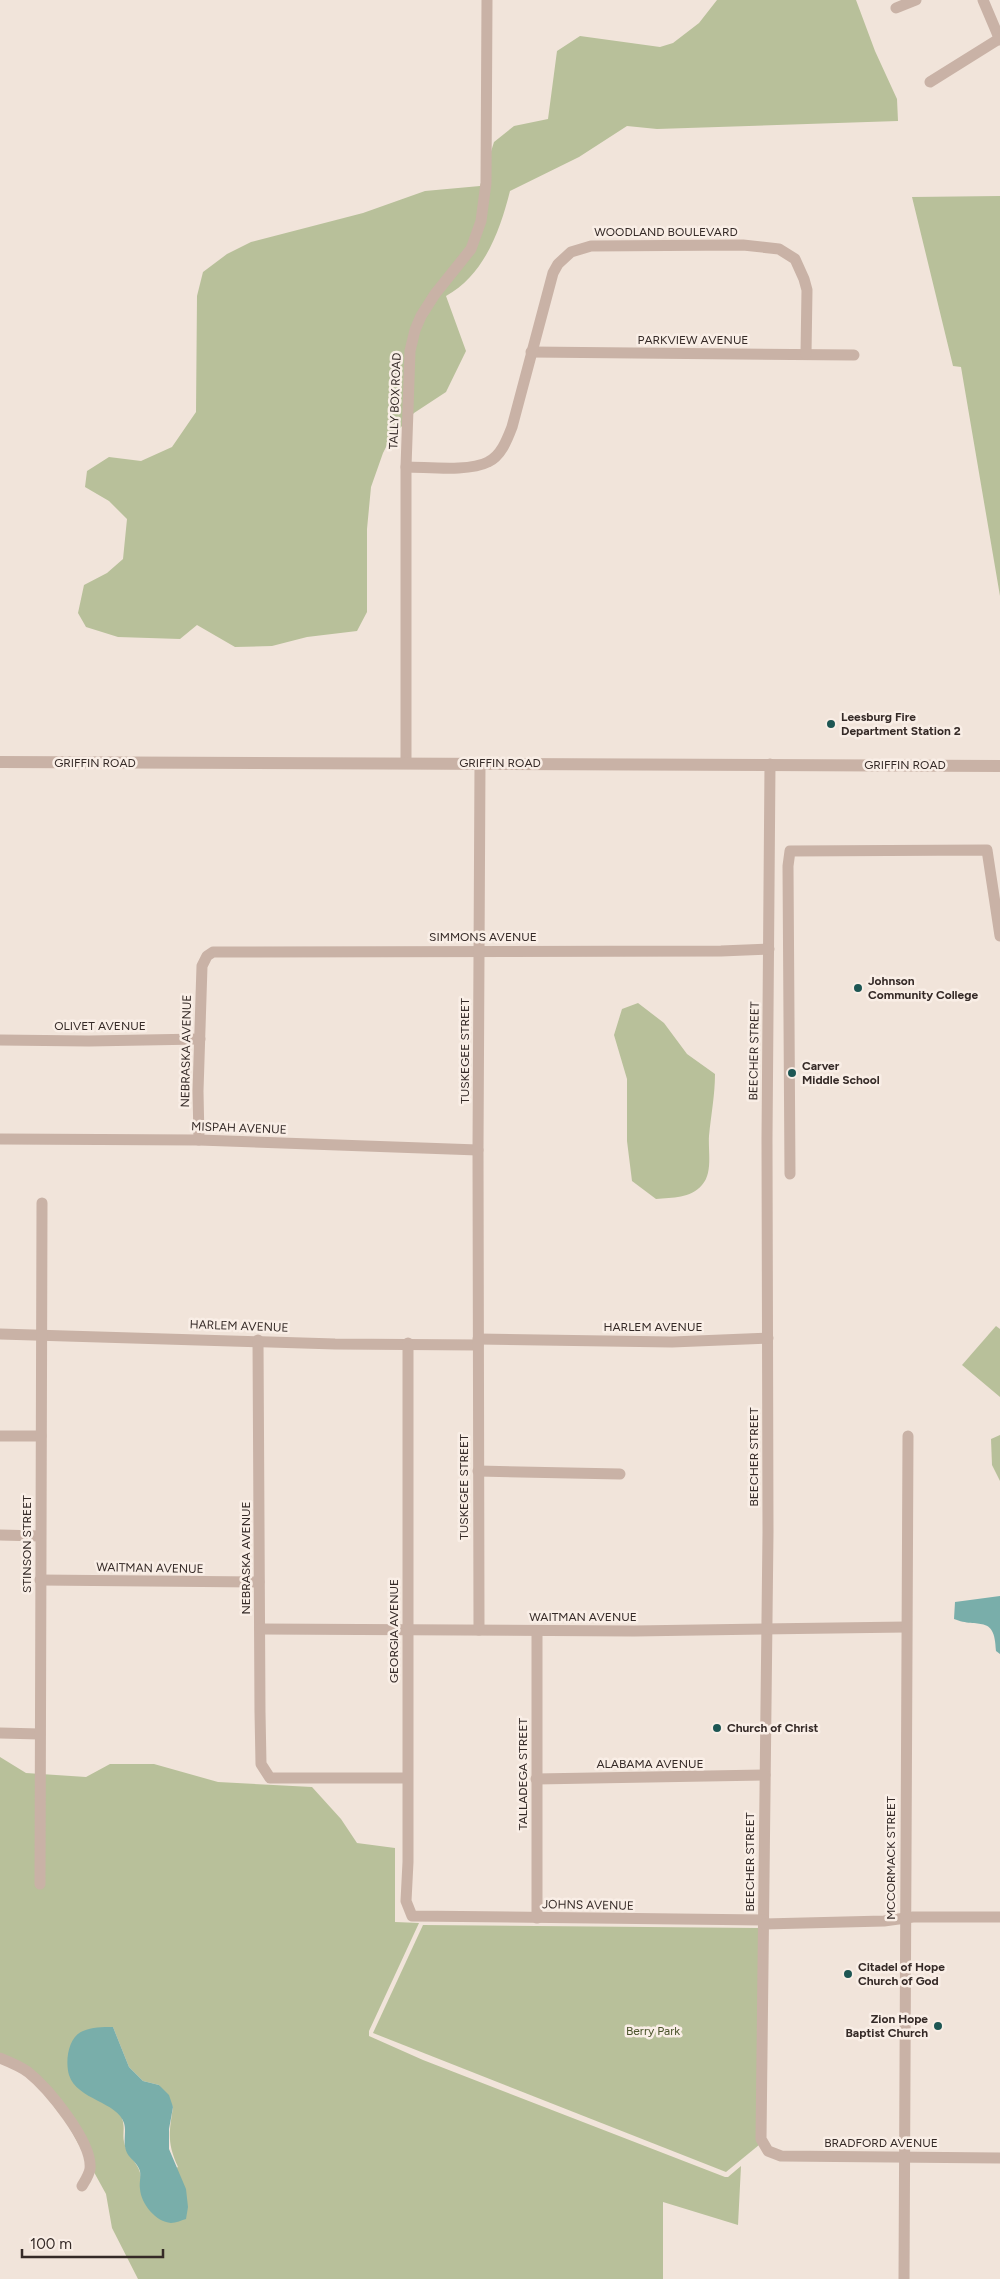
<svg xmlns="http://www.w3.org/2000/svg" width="1000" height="2279" viewBox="0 0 1000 2279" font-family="Figtree,sans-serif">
	<rect width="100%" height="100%" fill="#f1e4da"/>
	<g fill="#b8c09a" fill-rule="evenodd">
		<path d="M717 0H856L875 51 897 99 898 121 657 129 627 126 579 157 510 191C500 231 484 275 446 296L466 351 446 392 414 413 390 439 383 453 371 487 367 529V612L357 631 307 637 272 646 235 647 197 625 180 639 118 637 86 627 78 613 84 585 107 573 123 559 127 519 109 501 85 487 87 471 109 457 141 461 172 447 196 412 197 296 203 272 227 254 251 242 363 213 425 191 480 186 494 142 514 126 548 119 557 51 580 36 660 47 673 43 699 23Z"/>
		<path d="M1000 196V596L961 367 953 366 912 197Z"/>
		<path d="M638 1003 664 1023 687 1054 715 1074C715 1095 711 1115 709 1136 708 1151 713 1173 702 1185 690 1199 673 1197 656 1199L632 1181 627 1141V1079L614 1035 622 1009Z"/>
		<path d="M996 1326 1000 1329V1397L962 1365Z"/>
		<path d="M1000 1435V1481L992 1465 991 1439Z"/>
		<path d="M0 1757 26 1773 86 1777 110 1764H154L218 1782 312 1787 341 1819 357 1843 395 1848V1922L419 1923 369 2031V2036L423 2060 725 2177H728L741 2166 738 2225 663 2202V2279H138L112 2228 106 2194 67 2123 29 2075 0 2058ZM113 2027 129 2067 143 2081 159 2085 173 2107C169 2133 167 2143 178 2167L140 2189C145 2163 129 2163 124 2142 122 2132 126 2128 121 2115Z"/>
		<path d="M423 1925 759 1928V2145L726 2172 373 2033Z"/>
	</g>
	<g fill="#79aeaa">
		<path d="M1000 1596V1654L996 1651C995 1613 978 1629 954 1619L955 1602Z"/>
		<path d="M113 2027 129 2067 143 2081 159 2085 169 2095 173 2107 169 2129V2149L186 2189 188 2207 186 2219C182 2220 176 2223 171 2223 156 2222 141 2204 140 2189 139 2183 141 2178 140 2171 137 2162 131 2160 127 2153 122 2142 127 2133 124 2123 118 2102 77 2100 69 2075 65 2061 68 2037 83 2031 92 2027 102 2027 113 2027Z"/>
	</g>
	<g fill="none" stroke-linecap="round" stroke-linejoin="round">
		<g stroke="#c9b2a6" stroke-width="11">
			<path d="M983 0 1000 40"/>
			<path d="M896 8 916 0"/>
			<path d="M930 82 999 39"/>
			<path d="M531 352 854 355"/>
			<path d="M406 467C428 467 469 472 488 462 501 456 507 440 512 427L553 273 558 264 571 252 591 246 743 245 779 249 795 259 804 279 807 290 806 354"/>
			<path d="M406 763V467L410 351 415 330 421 316 435 294 471 249 481 221 486 183 487 0"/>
			<path d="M770 764 767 1139 768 1532 761 2139 768 2151 781 2156 1000 2158"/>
			<path d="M0 1040 89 1041 200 1039"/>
			<path d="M0 1139 199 1140 478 1150"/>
			<path d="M199 1140 198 1091 202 966 207 956 213 952 721 951 769 949"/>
			<path d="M790 1174 788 866 790 851 987 850 1000 936"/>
			<path d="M0 1334 335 1344 478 1345"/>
			<path d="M478 1339 672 1342 768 1338"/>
			<path d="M258 1340 260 1712 261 1764 270 1778H406"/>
			<path d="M408 1343V1862L406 1901 412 1916 764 1920"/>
			<path d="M0 1436H41"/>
			<path d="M478 1471 620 1474"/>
			<path d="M0 1535 40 1536"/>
			<path d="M40 1580 259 1582"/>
			<path d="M260 1629 634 1631 906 1627"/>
			<path d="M479 1630 478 1150 480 763"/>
			<path d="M0 1733 40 1734"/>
			<path d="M536 1779 765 1775"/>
			<path d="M40 1884 42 1203"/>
			<path d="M537 1918V1631"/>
			<path d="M764 1924 884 1921 913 1917H1000"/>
			<path d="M0 2058C10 2062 20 2066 28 2072 48 2088 93 2142 90 2169 89 2175 85 2181 82 2186"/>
			<path d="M904 2279 908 1436"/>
		</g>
		<path stroke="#c9b2a6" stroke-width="12" d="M0 762 1000 766"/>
	</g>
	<g fill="#1d5653" stroke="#f9eee6" stroke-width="2">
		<circle cx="831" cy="724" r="5"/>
		<circle cx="858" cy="988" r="5"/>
		<circle cx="792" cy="1073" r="5"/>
		<circle cx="717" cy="1728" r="5"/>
		<circle cx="848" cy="1974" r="5"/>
		<circle cx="938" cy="2026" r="5"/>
	</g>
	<g text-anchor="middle" stroke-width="5" stroke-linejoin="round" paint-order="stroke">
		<g font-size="12" fill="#352a27" stroke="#f9eee6">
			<text x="666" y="236">WOODLAND BOULEVARD</text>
			<text x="693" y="344">PARKVIEW AVENUE</text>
			<text transform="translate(395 401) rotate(-88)" y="4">TALLY BOX ROAD</text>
			<text x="95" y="767">GRIFFIN ROAD</text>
			<text x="500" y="767">GRIFFIN ROAD</text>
			<text x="905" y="769">GRIFFIN ROAD</text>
			<text x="483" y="941">SIMMONS AVENUE</text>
			<text x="100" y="1030">OLIVET AVENUE</text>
			<text transform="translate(186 1051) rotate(-89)" y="4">NEBRASKA AVENUE</text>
			<text transform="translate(465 1051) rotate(-90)" y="4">TUSKEGEE STREET</text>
			<text transform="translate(754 1051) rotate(-89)" y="4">BEECHER STREET</text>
			<text transform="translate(239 1128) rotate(2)" y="4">MISPAH AVENUE</text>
			<text transform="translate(239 1326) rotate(2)" y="4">HARLEM AVENUE</text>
			<text x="653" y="1331">HARLEM AVENUE</text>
			<text transform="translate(754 1457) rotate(-90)" y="4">BEECHER STREET</text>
			<text transform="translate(464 1487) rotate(-90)" y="4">TUSKEGEE STREET</text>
			<text transform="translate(27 1544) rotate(-90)" y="4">STINSON STREET</text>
			<text transform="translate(246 1558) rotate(-90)" y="4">NEBRASKA AVENUE</text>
			<text transform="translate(150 1568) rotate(1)" y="4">WAITMAN AVENUE</text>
			<text x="583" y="1621">WAITMAN AVENUE</text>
			<text transform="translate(394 1631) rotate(-90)" y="4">GEORGIA AVENUE</text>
			<text x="650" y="1768">ALABAMA AVENUE</text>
			<text transform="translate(523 1774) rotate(-90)" y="4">TALLADEGA STREET</text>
			<text transform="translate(891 1858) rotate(-90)" y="4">MCCORMACK STREET</text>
			<text transform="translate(750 1862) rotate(-90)" y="4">BEECHER STREET</text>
			<text transform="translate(588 1905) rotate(1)" y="4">JOHNS AVENUE</text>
			<text x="881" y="2147">BRADFORD AVENUE</text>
		</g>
		<g font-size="12" font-weight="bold" fill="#352a27" stroke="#f9eee6" text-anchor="start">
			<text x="841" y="721">Leesburg Fire<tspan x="841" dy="14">Department Station 2</tspan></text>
			<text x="868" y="985">Johnson<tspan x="868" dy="14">Community College</tspan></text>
			<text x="802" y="1070">Carver<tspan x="802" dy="14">Middle School</tspan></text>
			<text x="727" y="1732">Church of Christ</text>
			<text x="858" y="1971">Citadel of Hope<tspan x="858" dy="14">Church of God</tspan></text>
			<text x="928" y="2023" text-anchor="end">Zion Hope<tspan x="928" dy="14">Baptist Church</tspan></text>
		</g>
		<g font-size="12" fill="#4a532b" stroke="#f9eee6">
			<text x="653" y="2035">Berry Park</text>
		</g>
	</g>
	<path d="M22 2249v8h141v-8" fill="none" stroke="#352a27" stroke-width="2.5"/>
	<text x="30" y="2249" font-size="15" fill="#352a27" stroke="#f9eee6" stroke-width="4" paint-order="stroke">100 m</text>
</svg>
